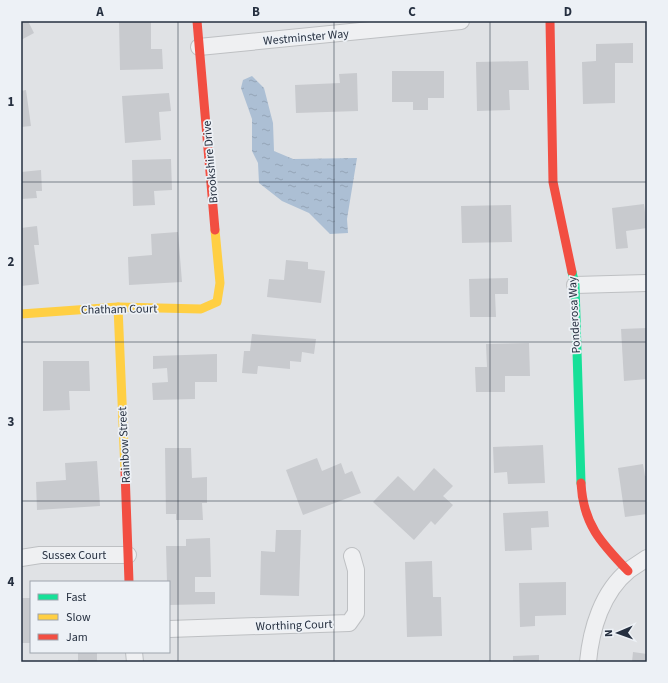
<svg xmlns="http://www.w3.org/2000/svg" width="668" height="683" viewBox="0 0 668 683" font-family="'Source Sans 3',sans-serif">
	<defs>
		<pattern id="water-ripples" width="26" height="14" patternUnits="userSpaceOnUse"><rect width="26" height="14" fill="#acbfd4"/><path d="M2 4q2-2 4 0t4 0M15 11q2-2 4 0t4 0" fill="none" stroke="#94a4b7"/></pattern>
	</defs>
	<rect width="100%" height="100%" fill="#e0e2e5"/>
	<path fill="url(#water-ripples)" d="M252 76 264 88 273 123 274 151 293 159 357 158 347 219 348 233 330 234 309 213 282 201 259 183 258 163 252 151V119L241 88 243 80Z"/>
	<g fill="#c8cace">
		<path d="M21 21H28L34 33 21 40Z"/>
		<path d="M119 21H151V49H162L163 69 120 70Z"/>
		<path d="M633 43V63H615V103L583 104 582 62 596 61V44Z"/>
		<path d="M528 61 529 90H509L510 110 477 111 476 62Z"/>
		<path d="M392 71H444V98H428V110H413V102H392Z"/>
		<path d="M357 73 358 111 296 113 295 85 340 83 339 74Z"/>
		<path d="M26 90 31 126 21 127V91Z"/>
		<path d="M169 93 171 111 159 112 161 140 125 143 122 96Z"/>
		<path d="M171 159 172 190 154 191 155 205 133 206 132 160Z"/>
		<path d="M41 170 42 191H36L37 198 21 199V172Z"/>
		<path d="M644 204 647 228 626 231 628 248 616 249 612 208Z"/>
		<path d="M511 205 512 242 462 243 461 206Z"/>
		<path d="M37 226 39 245H34L39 284 21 286V228Z"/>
		<path d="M178 232 182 282 129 285 128 257 152 255 151 234Z"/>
		<path d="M286 260 308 262V269L325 271 321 303 267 297 269 279 284 280Z"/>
		<path d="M508 278V294H495L496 317H470L469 279Z"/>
		<path d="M647 328V379L624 381 621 329Z"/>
		<path d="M252 334 316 339 314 354 302 352 301 362 290 361V369L258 366 257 374 242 373 244 351H250Z"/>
		<path d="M529 343 530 376H505V392H476L475 367H487L486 344Z"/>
		<path d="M217 354V382H195V399L153 400 152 383 168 382 167 368 153 369V356Z"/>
		<path d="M43 361H89L90 391H69L70 410 43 411Z"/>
		<path d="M543 445 545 483 508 484 507 472 494 473 493 447Z"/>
		<path d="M165 448H191L192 478 207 477V503H202L203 520H176V514H166Z"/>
		<path d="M317 458 322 471 341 463 345 474 352 471 361 493 303 515 286 470Z"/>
		<path d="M97 461 100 506 37 510 36 482 66 480 65 463Z"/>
		<path d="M643 464 645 476H647V514L625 517 618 468Z"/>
		<path d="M434 468 453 486 443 496 453 505 435 525 431 521 414 540 373 502 398 476 414 491Z"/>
		<path d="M548 511 549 527 531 528 532 550 505 551 503 513Z"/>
		<path d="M276 530H301L299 596 260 595 261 551 275 552Z"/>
		<path d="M210 538 211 577H195V592H215V604L169 605V582H167L166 546H186V539Z"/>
		<path d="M432 561 433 597H441L442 636 407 637 405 562Z"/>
		<path d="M566 582V615L535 616V626L520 627 519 583Z"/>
		<path d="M21 598H30L31 643H21Z"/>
		<rect x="78" y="652" width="19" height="10"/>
		<path d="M633 652 647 654V662H632Z"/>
		<path d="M539 655V662H513V656Z"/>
	</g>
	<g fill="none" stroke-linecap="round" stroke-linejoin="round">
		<defs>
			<g id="street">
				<path d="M199 47 461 21"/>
				<path d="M575 285 647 283"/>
				<path d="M21 558 40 555H128"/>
				<path d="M169 629 349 623 356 613V570L352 556"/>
				<path d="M134 652 135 662"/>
				<path d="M588 662C591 629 602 592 629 570 635 566 641 562 647 558"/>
			</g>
		</defs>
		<use href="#street" stroke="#bec0c3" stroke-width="18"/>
		<use href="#street" stroke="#eff0f2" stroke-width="16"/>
		<path stroke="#16e098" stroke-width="9" d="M572 272 575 285 581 483"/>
		<g stroke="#ffcf43" stroke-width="9">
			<path d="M118 307 125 471"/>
			<path d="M21 314 118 307 201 309 217 302 220 283 215 230"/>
		</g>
		<g stroke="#f24e42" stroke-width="9">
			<path d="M197 21 215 230"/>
			<path d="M550 21 553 182 572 272"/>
			<path d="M125 471 129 582"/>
			<path d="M581 483C583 524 601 543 628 571"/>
		</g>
	</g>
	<path fill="none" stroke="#263040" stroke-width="1" stroke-opacity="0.55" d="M178 21V662M334 21V662M490 21V662M21 182H647M21 342H647M21 501H647"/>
	<g text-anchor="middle" stroke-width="3.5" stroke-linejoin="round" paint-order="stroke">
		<g font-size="12" fill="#263040" stroke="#edf1f6">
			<text transform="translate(306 37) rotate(-5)" y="4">Westminster Way</text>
			<text transform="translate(210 162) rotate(-95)" y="4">Brookshire Drive</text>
			<text transform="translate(119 309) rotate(-1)" y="4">Chatham Court</text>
			<text transform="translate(574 315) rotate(-93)" y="4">Ponderosa Way</text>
			<text transform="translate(124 445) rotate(-93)" y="4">Rainbow Street</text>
			<text x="74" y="559">Sussex Court</text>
			<text transform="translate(294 625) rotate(-2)" y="4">Worthing Court</text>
		</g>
	</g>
	<rect width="668" height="683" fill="none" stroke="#edf1f6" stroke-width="44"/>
	<rect x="30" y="581" width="140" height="72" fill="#edf1f6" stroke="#9da4ad"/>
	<rect x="38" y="594" width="20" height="6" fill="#16e098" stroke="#9da4ad"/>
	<text x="66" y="601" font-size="12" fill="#263040">Fast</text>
	<rect x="38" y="614" width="20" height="6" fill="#ffcf43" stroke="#9da4ad"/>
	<text x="66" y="621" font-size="12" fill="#263040">Slow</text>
	<rect x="38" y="634" width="20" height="6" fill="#f24e42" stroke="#9da4ad"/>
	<text x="66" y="641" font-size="12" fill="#263040">Jam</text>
	<g transform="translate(618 633) rotate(268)" stroke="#edf1f6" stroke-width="3" paint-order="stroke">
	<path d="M0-3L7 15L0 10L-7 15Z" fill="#263040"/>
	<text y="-6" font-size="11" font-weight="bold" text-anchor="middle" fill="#263040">N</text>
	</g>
	<rect x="22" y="22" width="624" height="639" fill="none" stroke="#263040" stroke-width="1.5"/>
	<g font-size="13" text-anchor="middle" font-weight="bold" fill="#263040">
		<text x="100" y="16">A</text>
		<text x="256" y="16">B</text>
		<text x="412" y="16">C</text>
		<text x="568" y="16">D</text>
		<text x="11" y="106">1</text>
		<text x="11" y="266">2</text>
		<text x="11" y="426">3</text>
		<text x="11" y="586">4</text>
	</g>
</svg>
